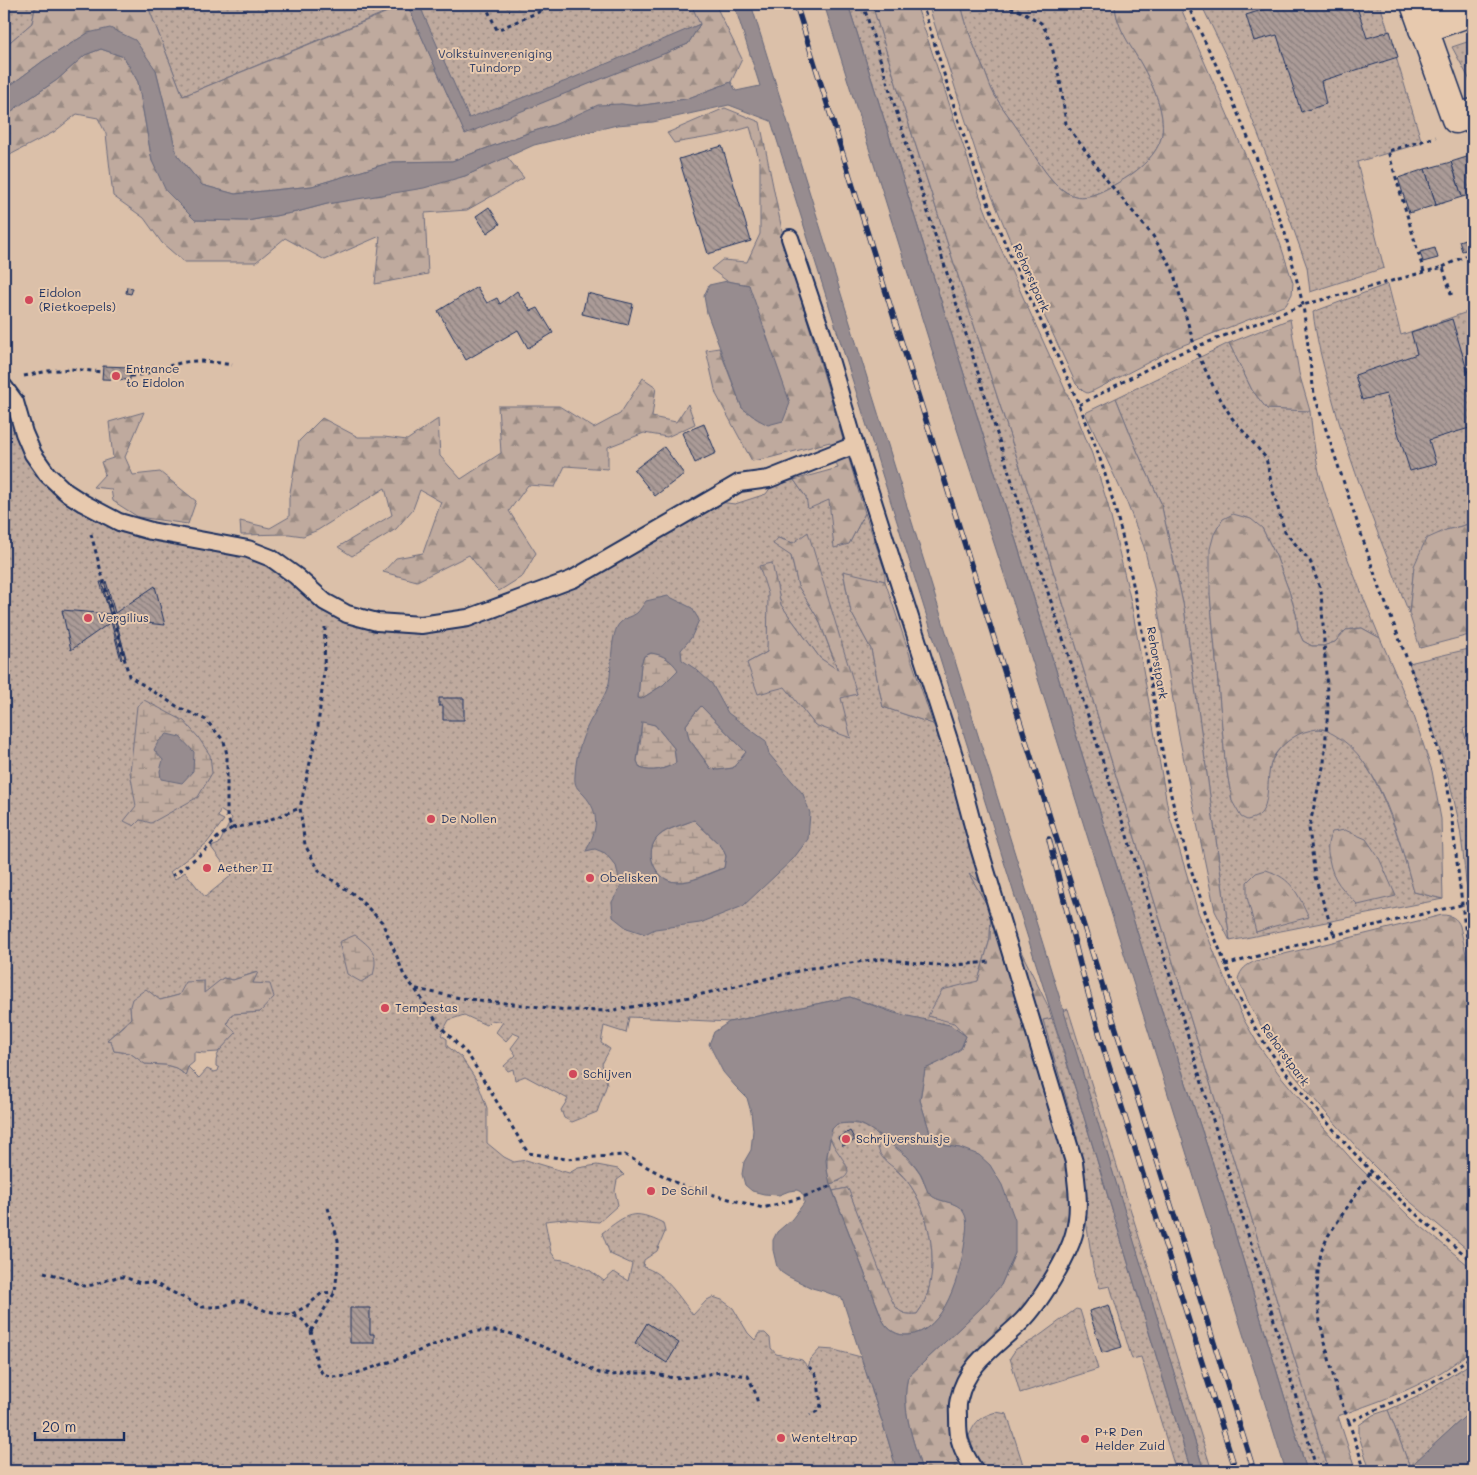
<svg xmlns="http://www.w3.org/2000/svg" width="1477" height="1475" viewBox="0 0 1477 1475" font-family="Mali,sans-serif">
	<defs>
		<pattern id="grass-dots" width="8" height="8" patternUnits="userSpaceOnUse" patternTransform="scale(1.25)"><rect width="8" height="8" fill="#bfaa9e"/><path d="M2 2h.1M6 6h.1" fill="none" stroke="#9a8b84" stroke-width="1.8" stroke-linecap="round"/></pattern>
		<pattern id="forest-firs" width="22" height="20" patternUnits="userSpaceOnUse" patternTransform="scale(1.25)"><rect width="22" height="20" fill="#bfaa9e"/><path d="M5 1l3.5 6h-7zM16 11l3.5 6h-7z" fill="#9a8b84"/></pattern>
		<pattern id="wetland-marsh" width="20" height="14" patternUnits="userSpaceOnUse" patternTransform="scale(1.25)"><rect width="20" height="14" fill="#bfaa9e"/><path d="M1 5h8M5 5V1M11 12h8M15 12V8" fill="none" stroke="#9a8b84"/></pattern>
		<pattern id="building-back-hatch" width="6" height="6" patternUnits="userSpaceOnUse" patternTransform="scale(1.25)"><rect width="6" height="6" fill="#ab9b97"/><path d="M-1 5l2 2M0 0l6 6M5-1l2 2" fill="none" stroke="#8a7f7e"/></pattern>
	</defs>
	<rect width="100%" height="100%" fill="#dbc0a9"/>
	<filter id="ink" filterUnits="userSpaceOnUse"><feTurbulence type="fractalNoise" baseFrequency=".02" numOctaves="2"/><feDisplacementMap in="SourceGraphic" scale="10" xChannelSelector="R" yChannelSelector="G"/><feConvolveMatrix kernelMatrix="1 2 1 2 8 2 1 2 1" color-interpolation-filters="sRGB"/></filter>
	<g filter="url(#ink)">
		<g fill="url(#grass-dots)" stroke="#6d6c7e" fill-rule="evenodd">
			<path d="M4 4H36L32 23 4 47Z"/>
			<path d="M147 4H405L183 96Z"/>
			<path d="M407 4H691L700 24 465 134Z"/>
			<path d="M848 4H872L902 103 1045 544 1329 1471H1307L1224 1197 1157 996 990 457Z"/>
			<path d="M961 4H1115C1116 28 1133 48 1144 69 1154 88 1165 112 1162 134 1159 154 1137 172 1121 181 1109 188 1089 200 1075 196 1051 190 1032 150 1019 131 1011 119 1002 108 995 96 991 89 988 80 985 72 975 50 966 27 961 4Z"/>
			<path d="M1201 4H1380L1422 143 1357 162 1384 268 1310 292 1307 267 1274 175 1233 70Z"/>
			<path d="M1473 40V86L1452 47Z"/>
			<path d="M1388 284 1401 335 1473 310V523L1446 530 1414 566 1409 613C1380 538 1349 464 1329 386 1322 361 1316 337 1313 312Z"/>
			<path d="M1229 343 1252 390 1267 409 1310 411C1313 437 1316 465 1324 490 1339 541 1360 589 1380 638L1362 628 1346 630 1335 642 1323 646H1312L1303 641 1298 630 1296 614 1289 591 1276 556 1262 528 1210 594 1225 760 1232 801 1268 779C1269 772 1270 763 1274 757 1280 746 1291 737 1302 732 1367 707 1402 850 1414 892L1443 899 1230 941 1184 608 1161 503 1138 453 1116 398ZM1256 873 1274 926 1256 932Z"/>
			<path d="M4 399 80 507 264 561 354 622 479 619 719 502 735 504 766 494 771 487 794 480 806 497 829 500 849 544 865 513 885 571V581L843 572 851 612 871 649 883 707 933 724 946 751 987 887 970 875 991 912 990 939 978 981 966 1036 850 997 729 1022 629 1017 626 1033 604 1026 601 1043 610 1049 602 1064 607 1084 597 1112 572 1122 564 1118 561 1110 568 1099 525 1076 515 1080 513 1069 508 1071 504 1066 516 1055 511 1048 520 1036 513 1033 506 1041 496 1032 503 1022 491 1020 486 1025 464 1015 449 1020 441 1035 447 1039V1046L461 1057 477 1081 487 1108V1143L504 1157 514 1162 526 1160 569 1173 578 1168 597 1165 618 1169 624 1175 617 1180 615 1191 618 1205 599 1222 564 1219 545 1221 551 1252 556 1259C577 1261 588 1268 604 1281L614 1272 628 1281 632 1264 610 1254 602 1233C627 1214 633 1208 663 1223L665 1232 657 1251 644 1260 643 1267C664 1272 680 1298 693 1315L707 1300 713 1297 722 1300 733 1308 748 1333 755 1340 759 1333H765L770 1338 771 1348 776 1354 802 1360 808 1367 811 1359 820 1349 834 1350 861 1357 888 1440 897 1471H4ZM780 538 793 543 857 694 841 697 815 725 785 686 747 663 767 652 772 565 781 605 820 658 838 671 819 620 798 586 791 556ZM220 810 232 818 219 844 211 847 232 875 205 897 185 872 175 879 170 872 207 843 224 820 218 817ZM257 972 252 983 260 1012 232 1014 227 1023 236 1033C226 1044 215 1050 216 1066L219 1068 218 1071 214 1072 207 1069 199 1078 188 1067 185 1075 176 1068 166 1065 145 1064 130 1053 114 1051 111 1041 107 1040 131 1018 130 1006 160 1000 179 995 204 981V994L223 978 233 980Z"/>
			<path d="M1473 648V725L1463 729 1473 763V893L1471 892 1466 883C1464 861 1462 839 1458 818 1447 764 1428 714 1409 663Z"/>
			<path d="M1068 1009 1212 1471H1204L1063 1011Z"/>
			<path d="M1052 1018 1077 1094 1191 1471H1176L1141 1357 1132 1359 1110 1286 1100 1288 1093 1267 1085 1214 1043 1020Z"/>
			<path d="M849 1123C861 1124 869 1127 878 1135 878 1163 899 1167 912 1188 933 1220 942 1282 917 1314 898 1316 895 1307 887 1292L849 1191 847 1188 833 1191 830 1184 840 1181 836 1150 830 1138 832 1129 837 1124Z"/>
			<path d="M1076 1309 1080 1310 1098 1369 1020 1393 1010 1358 1016 1349 1035 1339Z"/>
			<path d="M1473 1362V1409L1410 1467 1388 1410 1415 1398Z"/>
			<path d="M996 1412 1007 1414 1025 1471H980L969 1436C976 1420 980 1417 996 1412Z"/>
		</g>
		<g fill="url(#forest-firs)" stroke="#6d6c7e">
			<path d="M36 4H147L183 96 407 4 465 133 688 44 700 24 691 4H715L742 59 731 82 686 99 637 106 621 104 528 133 452 161 392 162 312 186 235 194 202 185 177 155 156 70 88 33 43 61 4 90V47L32 23Z"/>
			<path d="M872 4H916L981 199 997 240 1074 409 1092 454 1108 505 1131 602 1169 815 1198 912 1225 979 1244 1020 1259 1046 1279 1074 1324 1128 1354 1162 1412 1219 1473 1269V1348C1436 1383 1385 1399 1338 1416L1356 1471H1329L1045 544 902 103Z"/>
			<path d="M928 4H961C966 27 975 50 985 72 988 80 991 89 995 96 1002 108 1011 119 1019 131 1032 150 1051 190 1075 196 1089 200 1109 188 1121 181 1137 172 1159 154 1162 134 1165 112 1154 88 1144 69 1133 48 1116 29 1115 4H1179L1258 184 1280 243 1293 283 1292 294 1286 305 1176 348 1093 391 1087 393 1083 391 1076 384 1014 250 983 174Z"/>
			<path d="M101 49 124 57 138 82 152 161 195 220 247 221 297 212 327 204 465 176 507 157 524 178 467 210 425 213 428 274 375 284 380 236 325 260 285 238 256 262H184L162 243 144 218 113 196 106 134 98 118 77 114 54 132 4 158V122L14 109 57 80 85 55Z"/>
			<path d="M725 108 760 122 785 245 865 513 849 544 834 548 829 500 808 509 806 497 794 480 838 468 830 442 769 458 752 461 716 394 706 350 719 348 742 408 757 419 749 285 727 281 711 269 722 260 747 262 760 234V162L750 127 721 135 674 143 667 133Z"/>
			<path d="M1290 319 1299 373 1310 411 1267 409 1252 390 1229 343Z"/>
			<path d="M643 378 656 387 652 417 676 422 688 404 695 424 667 437 644 433 608 447V469L565 466 555 487 528 485 509 511 536 553 523 576 499 591 490 582 469 555 417 581 383 572 396 558 423 553 441 502 420 490 413 509 396 529 352 556 338 547 392 515 385 488 318 530 303 536 289 534 241 535 240 521 270 528 289 517V498L299 441 322 418 358 437H384L407 440 438 419 440 456 461 479 501 453 498 406H559L594 428 620 414Z"/>
			<path d="M1116 398 1138 453 1161 503 1184 608 1230 941 1215 911 1179 736 1155 592 1144 547 1127 503 1085 413Z"/>
			<path d="M144 412 125 457 133 475 160 472 196 501 188 524 138 517 113 501 111 489 93 487 105 474 101 462 113 458 109 422Z"/>
			<path d="M1233 514 1251 519 1262 528 1276 556 1289 591 1296 614 1298 630 1303 641 1312 646H1323L1335 642 1346 630 1362 628 1380 638 1414 716 1432 771 1441 819 1443 899 1414 892C1400 843 1381 759 1333 734 1330 733 1326 729 1323 729 1319 728 1312 730 1308 731 1296 733 1278 747 1273 758 1265 773 1272 806 1258 816 1255 818 1251 819 1247 820L1241 817 1232 801 1225 760 1210 594V549L1214 534 1223 519Z"/>
			<path d="M1473 523V634L1420 648 1409 613 1414 566 1426 539 1446 530Z"/>
			<path d="M808 532 857 694 841 698 851 738 815 725 785 687 758 694 747 663 767 652 768 594 759 566 772 563 781 605 820 658 838 670 819 620 798 586 791 556 773 544 778 538 793 543Z"/>
			<path d="M843 571 885 581 933 724 883 707 871 649 851 612Z"/>
			<path d="M1345 830 1366 839 1379 858 1396 896 1358 905C1343 889 1333 882 1329 859 1327 848 1327 842 1332 832Z"/>
			<path d="M1266 870C1293 879 1297 893 1309 917L1275 926 1256 932 1247 897V882L1256 873Z"/>
			<path d="M969 874 1004 899 1014 937 1048 1006 1052 1018 1043 1020 1074 1126 1078 1149 1067 1236 1036 1296 952 1403 953 1448 963 1471H922C914 1441 900 1409 908 1377L983 1306 1001 1285 1015 1253 960 1148 947 1146 931 1136 920 1100 925 1069 942 1061 961 1049 966 1036 954 1023 928 1016 942 990 978 981 990 939 991 912Z"/>
			<path d="M1442 915C1451 915 1457 918 1460 926L1473 987V1254L1407 1199 1370 1162 1320 1106 1290 1070 1272 1045 1249 1004 1238 979C1241 969 1246 965 1256 961Z"/>
			<path d="M258 972 253 983 270 984 274 997 260 1012 232 1014 227 1023 236 1033 218 1052 204 1053 194 1052V1062L188 1067 185 1076 183 1073 176 1068 166 1065 145 1064 130 1053 114 1051 111 1041 107 1040 131 1019 130 1006 132 999 146 989 160 1000 179 995 186 982 204 981V993L223 978 233 980Z"/>
			<path d="M878 1135C895 1148 908 1155 920 1173 924 1180 925 1188 930 1194 941 1205 956 1198 965 1214 969 1222 966 1236 965 1245 961 1274 944 1333 908 1335 897 1336 889 1330 883 1321L833 1191 847 1188 849 1191 888 1292C895 1307 898 1316 917 1314 942 1282 933 1220 912 1188 909 1183 904 1177 900 1173 893 1166 882 1161 879 1151 877 1146 878 1140 878 1135Z"/>
			<path d="M830 1138C832 1143 835 1148 838 1152 850 1170 855 1176 830 1184 825 1166 827 1156 830 1138Z"/>
			<path d="M1388 1410 1410 1467 1405 1471H1370L1359 1436V1425L1373 1415Z"/>
		</g>
		<g fill="url(#wetland-marsh)" stroke="#6d6c7e">
			<path d="M652 653C664 655 670 660 679 670L663 685 641 699 638 698 641 664 644 656Z"/>
			<path d="M144 700 184 721 198 737 210 755 212 773 198 797 151 823 140 820 134 826 124 821 136 806 130 772 137 706Z"/>
			<path d="M701 706 746 752 733 768 718 770 711 769 689 739 686 725 694 714Z"/>
			<path d="M641 721 655 725 674 748 676 763C665 769 652 773 640 768L637 761 641 738Z"/>
			<path d="M694 820 722 847 726 856 724 868C708 872 693 883 676 882 655 881 642 851 659 836 668 828 683 825 694 820Z"/>
			<path d="M355 935C371 947 379 953 373 975L361 982 347 974 339 942Z"/>
		</g>
		<g fill="#978c8f" stroke="#65677b" fill-rule="evenodd">
			<path d="M407 4H419L469 118 566 81 700 24 688 44 465 134Z"/>
			<path d="M734 4H751L1065 1015 1204 1471H1191L1077 1094 771 121 729 105 653 122 617 125 534 145 465 176 424 188 327 204 297 212 247 221 195 220 166 191 152 161 138 82 124 57 101 49 85 55 57 80 14 109 4 122V90L43 61 88 33 110 28 135 40 156 70 177 155 202 185 235 194 312 186 392 162 452 161 528 133 554 125 598 105 621 104 637 106 686 99 731 82 736 91 760 86Z"/>
			<path d="M824 4H848L990 457 1157 996 1224 1197 1307 1471H1286L1040 685 945 392Z"/>
			<path d="M727 281 749 285 790 403 783 421 768 425 757 419 742 408 707 313 704 296 709 285Z"/>
			<path d="M668 596 692 608 699 620 691 638 681 650 682 660 697 670 712 684 728 713 766 741 769 754 803 794 810 813 808 839 793 859 743 906 700 923 655 929 645 934 627 928 613 917 612 902 621 886 616 866 605 853 595 849 586 851C597 830 601 814 584 795 577 788 574 786 575 775 576 753 583 733 594 714 600 703 606 694 609 683 612 669 610 632 620 623 624 618 632 617 637 613 640 610 643 605 646 601ZM651 653C664 655 671 660 678 670L663 685 641 699 638 698 641 664 644 656ZM701 706 746 752 733 768 718 770 711 769 689 739 686 725 694 714ZM642 722 655 725 674 748 676 763C665 769 652 773 640 768L637 761ZM694 820 722 847 726 856 724 868C708 873 693 883 676 882 655 881 642 851 659 836 667 828 683 825 694 820Z"/>
			<path d="M167 734 180 737 194 752 193 771 182 783 161 779 160 771 163 760 154 750 158 742Z"/>
			<path d="M850 997 894 1013 950 1025 966 1036 961 1048 942 1061 925 1069 920 1100 931 1136 947 1146 960 1148 979 1155 990 1165 1002 1185 1015 1220V1253L1001 1285 983 1306 908 1377C900 1409 914 1441 922 1471H897L888 1440 842 1298 823 1291 812 1288 787 1276 781 1272 777 1267 773 1250V1240L777 1232 792 1219 804 1203V1197L801 1192 797 1190 789 1191 779 1195 764 1194 752 1191 745 1185 742 1174 744 1162 751 1150 753 1130 751 1112 747 1098 735 1086 723 1072 709 1044 714 1032 729 1022ZM849 1123C853 1123 857 1123 860 1124 868 1126 901 1150 907 1156 912 1161 917 1168 921 1174 924 1180 925 1186 928 1192 937 1205 958 1198 965 1215 968 1222 966 1234 965 1241 961 1271 945 1333 908 1335 897 1336 888 1330 883 1321L830 1184 827 1170 826 1160 832 1129 837 1124Z"/>
			<path d="M1473 1409V1471H1405Z"/>
		</g>
		<g fill="url(#building-back-hatch)" stroke="#1b2f5e">
			<path d="M1281 4H1356L1367 38 1390 31 1398 57 1321 81 1326 104 1301 112 1277 35 1254 41 1246 15Z"/>
			<path d="M722 146 751 241 708 254 679 159Z"/>
			<path d="M1473 155V194L1462 197 1451 162Z"/>
			<path d="M1451 162 1462 197 1436 205 1425 169Z"/>
			<path d="M1425 169 1436 205 1409 213 1398 178Z"/>
			<path d="M489 207 500 224 487 233 476 216Z"/>
			<path d="M1473 236V248L1462 251 1459 241Z"/>
			<path d="M1435 248 1438 258 1423 262 1420 252Z"/>
			<path d="M127 287 133 288 131 294 126 293Z"/>
			<path d="M477 287 487 303 497 298 500 304 517 291 531 311 538 308 553 333 528 348 518 330 466 360 438 311Z"/>
			<path d="M587 293 633 304 628 325 582 314Z"/>
			<path d="M1452 319 1473 390V427L1429 440 1436 464 1410 471 1386 394 1362 400 1355 375 1417 354 1411 332Z"/>
			<path d="M103 366 130 367V380L102 379Z"/>
			<path d="M704 424 716 453 695 463 682 433Z"/>
			<path d="M664 447 684 474 655 496 634 470Z"/>
			<path d="M104 581H106L115 613 155 586 165 625 116 620 126 658H125Z"/>
			<path d="M100 582H102L122 659 121 660 111 622 71 650 62 610 110 614Z"/>
			<path d="M439 698H464V720H443V706H439Z"/>
			<path d="M1473 730V745L1468 731Z"/>
			<path d="M850 1131 855 1140 843 1146 838 1138Z"/>
			<path d="M1109 1305 1122 1347 1102 1353 1089 1311Z"/>
			<path d="M350 1308H370V1334H374V1343H350Z"/>
			<path d="M647 1323 679 1343 667 1363 635 1343Z"/>
		</g>
		<g fill="none" stroke-linecap="round" stroke-linejoin="round">
			<defs>
				<g id="service">
					<path d="M790 238 824 339 855 445 956 762 977 841 1074 1162C1077 1186 1081 1210 1074 1234 1068 1257 1039 1304 1022 1321 998 1345 966 1364 959 1399 957 1405 958 1412 958 1418 958 1426 958 1437 961 1444 964 1454 970 1463 975 1471"/>
					<path d="M4 387 15 402 24 433 33 454 47 474 66 492 83 503 119 522 151 531 248 549 271 558 296 576 325 602 347 614 377 622 421 625 468 618 573 579 739 483 769 479 855 445"/>
				</g>
				<g id="minor">
					<path d="M1415 4 1456 119 1473 113"/>
					<path d="M1423 29 1473 11"/>
				</g>
			</defs>
			<use href="#service" stroke="#1b2f5e" stroke-width="20"/>
			<use href="#minor" stroke="#1b2f5e" stroke-width="31"/>
			<g stroke="#1b2f5e" stroke-width="3" stroke-dasharray="4 4" stroke-linecap="butt">
				<path d="M485 4 497 30 557 4"/>
				<path d="M863 4 1008 469 1141 879 1233 1187 1261 1275 1317 1471"/>
				<path d="M922 4C945 75 965 148 994 217 1027 298 1070 374 1099 456 1125 532 1139 611 1152 689 1157 717 1161 745 1166 773 1179 833 1196 891 1219 948 1230 976 1241 1005 1257 1031 1275 1061 1298 1088 1321 1115 1347 1145 1373 1176 1403 1202 1425 1223 1449 1242 1473 1261"/>
				<path d="M1003 4 1025 13 1041 23 1046 31 1053 51 1061 86 1066 124 1109 183 1153 236 1172 268 1195 348 1214 388 1232 418 1266 458 1273 491 1285 532 1310 561 1321 591 1328 708 1324 763 1309 828 1315 877 1334 935"/>
				<path d="M1187 4 1228 90 1261 169 1285 233 1303 305 1314 394 1376 578 1428 714 1448 788 1465 928 1473 964"/>
				<path d="M1443 267 1473 252"/>
				<path d="M1424 272 1388 151 1436 137"/>
				<path d="M24 376 48 371 71 369 103 372"/>
				<path d="M130 376C148 375 163 367 180 363 198 359 214 362 232 365"/>
				<path d="M1079 405 1170 357 1303 305 1443 267 1452 297"/>
				<path d="M91 534 129 676 178 707 206 720 224 741 227 755V817L232 828 218 837 209 847 192 861"/>
				<path d="M325 627 324 671 318 726 300 808 305 845 320 872 355 895 382 922 398 959 404 976 415 989 439 1025 469 1056 528 1153 566 1159 625 1155 684 1187 763 1208 800 1198 832 1186"/>
				<path d="M232 828 261 823 300 808"/>
				<path d="M172 876 190 863"/>
				<path d="M1225 965 1334 935 1473 902"/>
				<path d="M416 989 460 998 567 1010 608 1011 690 997 811 968 882 959 945 966 990 962"/>
				<path d="M44 1272 65 1278 83 1286 92 1285 117 1277H124L140 1283 150 1282 158 1285 202 1307H215L224 1306 235 1301H244L266 1311 292 1315 300 1318 305 1322 311 1331 317 1364 322 1373 331 1377 348 1376 404 1357 451 1338 474 1331H495L509 1333 571 1358 599 1373 612 1375 632 1373H651L673 1378 691 1377 720 1372 748 1376 755 1392 758 1404"/>
				<path d="M292 1314 307 1306 322 1293 334 1292"/>
				<path d="M311 1331 335 1292 338 1265V1240L328 1208"/>
				<path d="M809 1367C821 1378 817 1382 820 1396 820 1400 822 1404 820 1408 818 1412 813 1413 810 1415"/>
				<path d="M1349 1422 1337 1391 1320 1322 1317 1295 1318 1271 1321 1252 1328 1236 1372 1170"/>
				<path d="M1365 1471 1349 1422 1413 1393 1448 1373 1473 1355"/>
			</g>
			<use href="#service" stroke="#e7c9ae" stroke-width="16"/>
			<use href="#minor" stroke="#e7c9ae" stroke-width="28"/>
			<defs>
				<g id="rail">
					<path d="M796 4 1254 1471"/>
					<path d="M1049 839 1080 964 1104 1050 1236 1471"/>
				</g>
			</defs>
			<use href="#rail" stroke="#1b2f5e" stroke-width="5.5"/>
			<use href="#rail" stroke="#e7c9ae" stroke-width="4" stroke-dasharray="11" stroke-linecap="butt"/>
		</g>
	</g>
	<g fill="#d1495b" stroke="#e7c9ae" stroke-width="2">
		<circle cx="29" cy="300" r="5"/>
		<circle cx="116" cy="376" r="5"/>
		<circle cx="88" cy="618" r="5"/>
		<circle cx="431" cy="819" r="5"/>
		<circle cx="207" cy="868" r="5"/>
		<circle cx="590" cy="878" r="5"/>
		<circle cx="385" cy="1008" r="5"/>
		<circle cx="573" cy="1074" r="5"/>
		<circle cx="846" cy="1139" r="5"/>
		<circle cx="651" cy="1191" r="5"/>
		<circle cx="781" cy="1438" r="5"/>
		<circle cx="1085" cy="1439" r="5"/>
	</g>
	<g text-anchor="middle" stroke-width="4" stroke-linejoin="round" paint-order="stroke">
		<g font-size="12" fill="#2b3b64" stroke="#e7c9ae">
			<text x="495" y="58">Volkstuinvereniging<tspan x="495" dy="14">Tuindorp</tspan></text>
		</g>
		<g font-size="12" fill="#1b2f5e" stroke="#e7c9ae">
			<text transform="translate(1031 278) rotate(66)" y="4">Rehorstpark</text>
			<text transform="translate(1157 663) rotate(80)" y="4">Rehorstpark</text>
			<text transform="translate(1285 1055) rotate(54)" y="4">Rehorstpark</text>
		</g>
		<g font-size="12" fill="#1b2f5e" stroke="#e7c9ae" text-anchor="start">
			<text x="39" y="297">Eidolon<tspan x="39" dy="14">(Rietkoepels)</tspan></text>
			<text x="126" y="373">Entrance<tspan x="126" dy="14">to Eidolon</tspan></text>
			<text x="98" y="622">Vergilius</text>
			<text x="441" y="823">De Nollen</text>
			<text x="217" y="872">Aether II</text>
			<text x="600" y="882">Obelisken</text>
			<text x="395" y="1012">Tempestas</text>
			<text x="583" y="1078">Schijven</text>
			<text x="856" y="1143">Schrijvershuisje</text>
			<text x="661" y="1195">De Schil</text>
			<text x="1095" y="1436">P+R Den<tspan x="1095" dy="14">Helder Zuid</tspan></text>
			<text x="791" y="1442">Wenteltrap</text>
		</g>
	</g>
	<rect width="1477" height="1475" fill="none" stroke="#e7c9ae" stroke-width="20"/>
	<rect x="10" y="10" width="1457" height="1455" fill="none" stroke="#1b2f5e" stroke-width="2" filter="url(#ink)"/>
	<path d="M35 1432v8h89v-8" fill="none" stroke="#1b2f5e" stroke-width="2.5"/>
	<text x="42" y="1432" font-size="15" fill="#1b2f5e" stroke="#e7c9ae" stroke-width="4" paint-order="stroke">20 m</text>
</svg>
